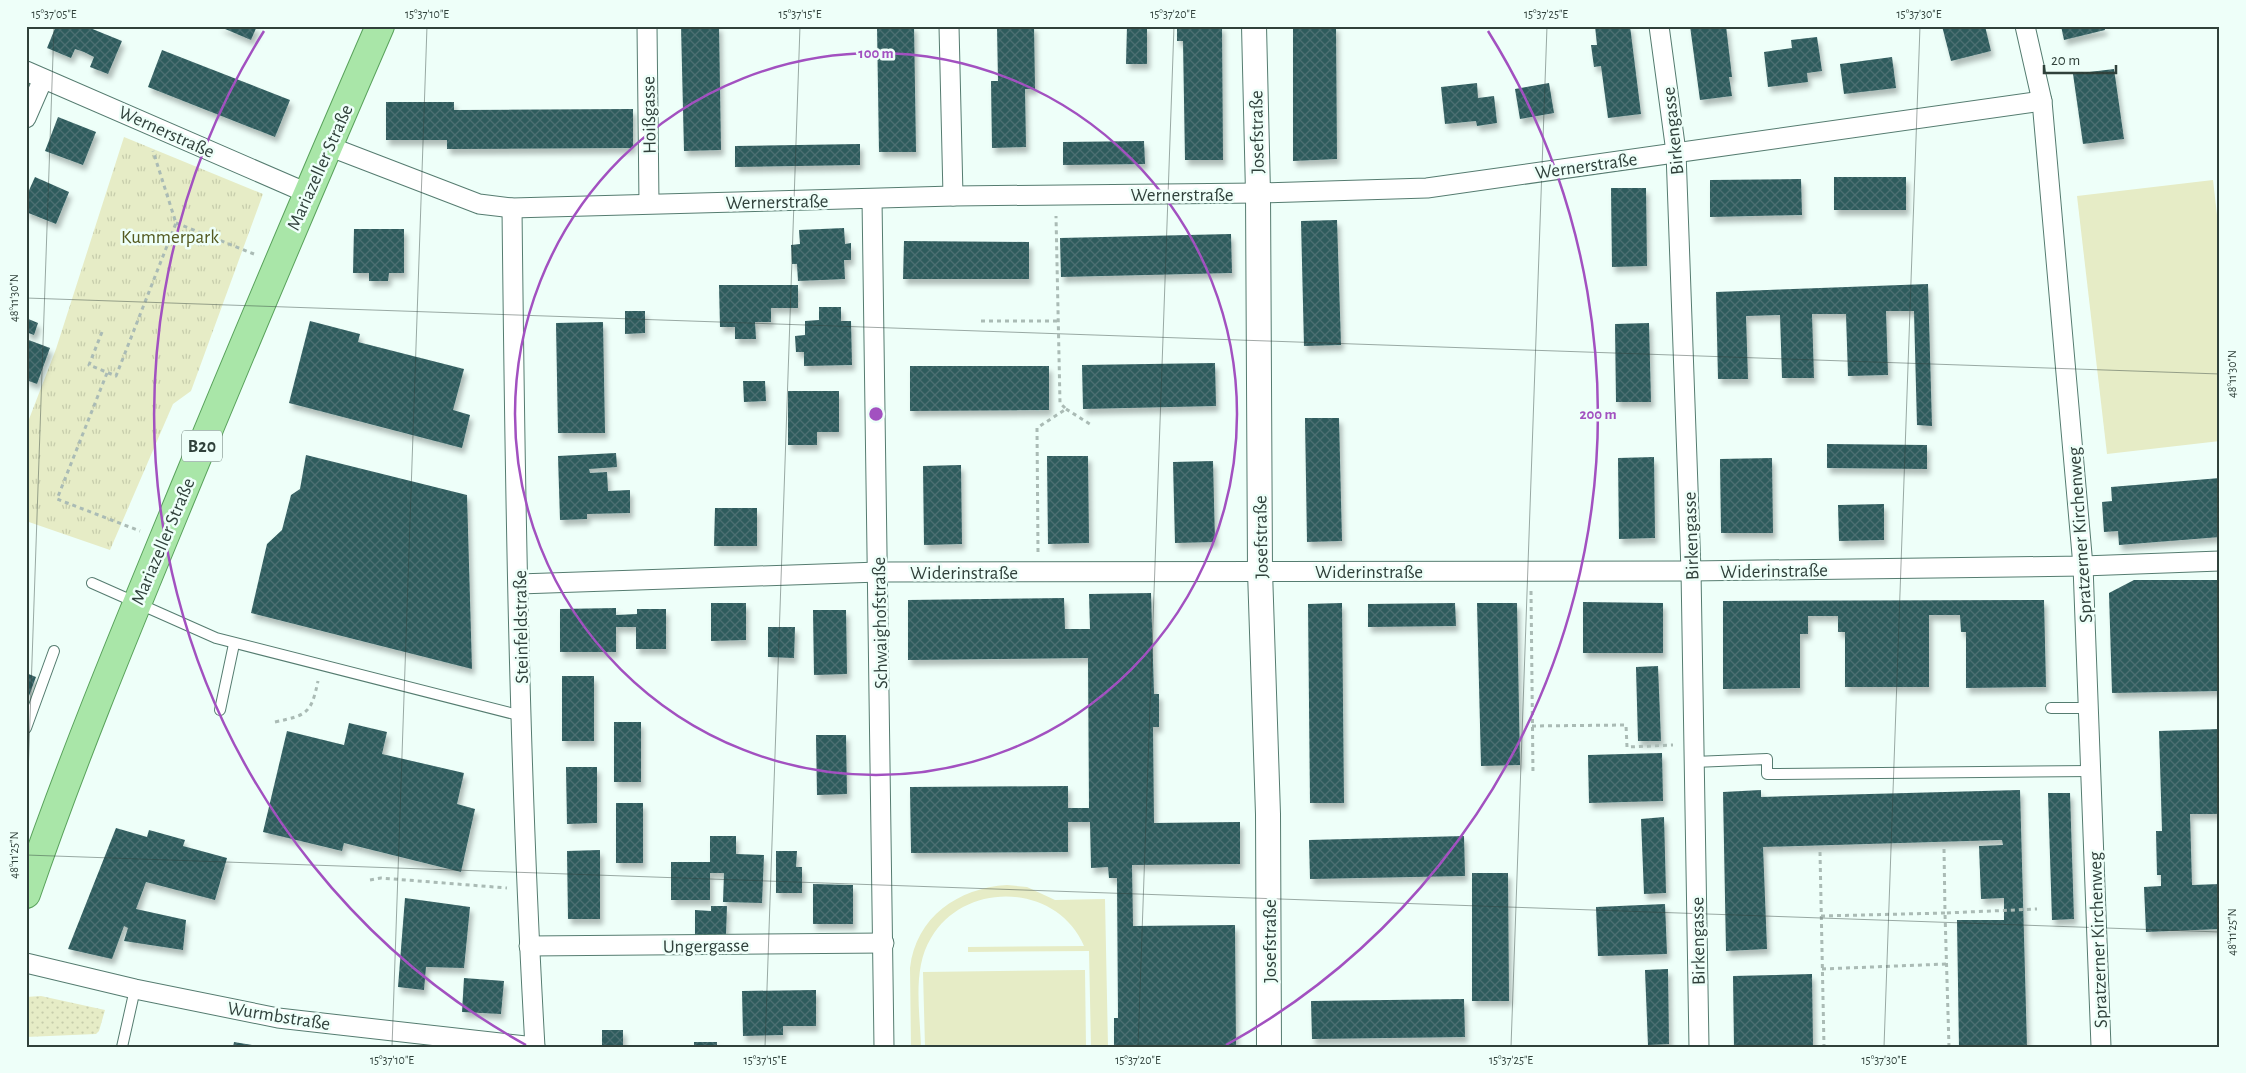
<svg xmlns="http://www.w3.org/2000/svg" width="2246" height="1073" viewBox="0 0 2246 1073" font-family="'Alegreya Sans',sans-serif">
	<defs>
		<pattern id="grass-dots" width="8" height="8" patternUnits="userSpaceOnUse" patternTransform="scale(1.25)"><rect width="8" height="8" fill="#e6ecc6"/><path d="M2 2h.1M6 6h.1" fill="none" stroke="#c6ccab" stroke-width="1.8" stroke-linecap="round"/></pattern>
		<pattern id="park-tufts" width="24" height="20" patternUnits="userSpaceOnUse" patternTransform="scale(1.25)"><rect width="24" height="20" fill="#e6ecc6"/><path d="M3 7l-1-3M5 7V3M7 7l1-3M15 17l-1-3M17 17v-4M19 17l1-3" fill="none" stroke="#c6ccab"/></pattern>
		<pattern id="building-cross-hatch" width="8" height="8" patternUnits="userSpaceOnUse" patternTransform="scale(1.25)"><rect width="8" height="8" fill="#2f5b5d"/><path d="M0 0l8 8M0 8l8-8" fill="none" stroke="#4c7072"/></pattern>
		<filter id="shadow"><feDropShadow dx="3" dy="5.5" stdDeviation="2.5" flood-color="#0004"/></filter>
	</defs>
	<rect width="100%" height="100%" fill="#eefff9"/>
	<path fill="url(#grass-dots)" d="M41 996 105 1010 99 1031 96 1034 26 1037V997Z"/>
	<path fill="url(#park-tufts)" d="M124 137 263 194 191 391 173 404 110 550 26 521V427L56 349Z"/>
	<g fill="#e6ecc6">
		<path d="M2213 180 2220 241V441L2107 454 2077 196Z"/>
		<path d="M1007 885 1027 887 1055 900 1105 899 1108 1047H1091L1089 951 968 952V947L1084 946C1057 883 965 880 931 938 912 969 920 1012 921 1047H911L910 968C916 917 958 888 1007 885Z"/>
		<path d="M1085 970 1086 1047H925L923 972Z"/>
	</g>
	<g fill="url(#building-cross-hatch)" filter="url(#shadow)">
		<path d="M56 26H85L122 41 108 74 90 67 94 57 84 52 75 49 71 58 47 48Z"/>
		<path d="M218 26H257L251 40Z"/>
		<path d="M681 26H719L721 150 684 151Z"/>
		<path d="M877 26H914L916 152H879Z"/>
		<path d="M997 26H1034L1035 89H1025L1026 147 992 148 991 81H998Z"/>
		<path d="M1127 26H1147V64H1126Z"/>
		<path d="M1177 26H1222L1223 160H1185L1183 41H1177Z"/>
		<path d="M1293 26H1336L1337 159 1293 161Z"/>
		<path d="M1595 26H1630L1641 114 1608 118 1601 66 1594 67 1591 45H1597Z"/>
		<path d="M1690 26H1726L1732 77H1729L1732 96 1700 100Z"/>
		<path d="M1942 26H1985L1991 51 1951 61Z"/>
		<path d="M2061 26H2104L2105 30 2064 40Z"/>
		<path d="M1817 37 1822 71 1807 73 1808 82 1768 87 1764 52 1792 48 1791 40Z"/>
		<path d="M162 50 290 100 275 137 148 87Z"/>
		<path d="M1892 57 1896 88 1844 94 1840 64Z"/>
		<path d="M2114 69 2124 139 2083 144 2073 74Z"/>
		<path d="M1477 83 1478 98 1494 96 1497 123 1477 126 1476 121 1445 124 1441 87Z"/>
		<path d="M1549 83 1554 113 1520 119 1515 89Z"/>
		<path d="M386 102H454V110L633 109V148L447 149V140H386Z"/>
		<path d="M58 117 96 132 83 165 45 151Z"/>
		<path d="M1144 141 1145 164 1063 165V142Z"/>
		<path d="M860 144V165L735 167V146Z"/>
		<path d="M35 177 69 192 56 224 26 212V197Z"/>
		<rect x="1834" y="177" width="72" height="33"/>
		<path d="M1801 179 1802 215 1710 217V180Z"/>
		<path d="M1611 188H1646L1647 266 1612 267Z"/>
		<path d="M1337 220 1341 345 1304 346 1301 221Z"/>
		<path d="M844 228 845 244 851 243V260H844L845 279 798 281 797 264H792L791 245 800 244 799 230Z"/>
		<path d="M354 229H404V273H389L388 281H369V273H353Z"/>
		<path d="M1231 234 1232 273 1061 277 1060 238Z"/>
		<path d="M904 241 1029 242V279H903Z"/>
		<path d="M1928 284 1932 426 1917 425 1914 311H1886L1888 375 1848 376 1846 314H1812L1814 378H1782L1780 315 1746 316 1748 379H1718L1716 292Z"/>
		<path d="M719 285H798V308H771V322H755L756 339H735V327H720Z"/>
		<path d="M819 307H841V321H851L852 365 804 366V352H796L795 336 805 335V321L819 320Z"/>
		<path d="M625 311H645V333L625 334Z"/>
		<path d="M26 318 38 323 34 335 26 332Z"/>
		<path d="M310 321 360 334 358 342 464 369 453 410 470 415 462 448 289 403Z"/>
		<path d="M603 322 605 433H558L556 323Z"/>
		<path d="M1649 323 1651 402H1616L1615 324Z"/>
		<path d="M26 339 50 348 37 384 26 380Z"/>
		<path d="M1215 363 1216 406 1083 409 1082 365Z"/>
		<path d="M910 366H1049V410L910 411Z"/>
		<path d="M743 381H765L766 401 744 402Z"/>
		<path d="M788 391H839V432H817V445H788Z"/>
		<path d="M1305 418H1339L1342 541 1307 542Z"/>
		<path d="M1827 444 1927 445V469L1827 468Z"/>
		<path d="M616 453 617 467 589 469 590 473 607 472 608 491 630 490V513L587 514V519L560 520 558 456Z"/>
		<path d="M306 455 467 495 472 669 251 613 267 544 282 530 291 495 300 489Z"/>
		<path d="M1047 456H1088L1089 543 1048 544Z"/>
		<path d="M1654 457 1655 538 1619 539 1618 458Z"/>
		<path d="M1772 458 1773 533H1721L1720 459Z"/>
		<path d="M1213 461 1215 542 1175 543 1173 462Z"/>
		<path d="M961 465 962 544 924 545 923 466Z"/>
		<path d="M2220 478V537L2119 545 2118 531 2104 532 2102 502 2112 501 2111 487Z"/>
		<path d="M1884 504V540L1839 541 1838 505Z"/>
		<path d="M715 508H757V546H714Z"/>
		<path d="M2134 580H2220V691L2112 693 2109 593Z"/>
		<path d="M1151 593 1154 694H1159V727H1153L1154 823 1240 822V864L1132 865 1133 926 1235 925 1236 1047H1114V1018H1118L1117 878H1109L1108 867 1091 868 1090 822H1068V852L911 853 910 787 1068 786V808H1089L1088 658 908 660V600L1064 598 1065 629H1090L1089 594Z"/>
		<path d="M2044 600 2046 687 1966 688V632H1961L1960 615H1929V687H1845V632H1838V616H1808V634H1800V688L1723 689V601Z"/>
		<path d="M1583 602 1663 603V653H1583Z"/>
		<path d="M711 603H746V640L711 641Z"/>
		<path d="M1342 603 1344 803H1310L1308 604Z"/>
		<path d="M1455 603 1456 626 1368 627V604Z"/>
		<path d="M1477 603H1517L1520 765 1481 766Z"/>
		<path d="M616 608V615L637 614V609H666V649H636V627H616V652H560V609Z"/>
		<path d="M813 610H846L847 674 814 675Z"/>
		<path d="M768 627H795L794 658 768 657Z"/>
		<path d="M1658 666 1661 741H1638L1636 667Z"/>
		<path d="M26 673 36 677 26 704Z"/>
		<rect x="562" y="676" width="32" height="65"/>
		<rect x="614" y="722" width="27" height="60"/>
		<path d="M349 723 387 732 382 754 464 773 457 804 475 809 461 872 344 843 342 851 263 832 287 731 344 745Z"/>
		<path d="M2220 729V814H2190L2192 885 2220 884V929L2146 932 2144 887 2161 886V875H2157L2156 831H2162L2159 731Z"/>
		<path d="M816 735H846L847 794 817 795Z"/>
		<path d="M1662 753 1663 801 1589 803 1588 755Z"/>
		<path d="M566 767H597V823L567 824Z"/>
		<path d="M1761 790V797L2020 790 2027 1047H1959L1957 920H2004V898L1981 899 1979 846 2003 845 2002 840 1763 847 1767 949 1726 951 1723 792Z"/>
		<path d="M2048 793H2070L2074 919 2052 920Z"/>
		<rect x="616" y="803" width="27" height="60"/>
		<path d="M1664 817 1666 893 1644 894 1641 819Z"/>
		<path d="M116 828 147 837 149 830 185 840 183 846 227 858 215 900 146 882 136 909 186 920 183 950 124 941 128 928 124 926 112 959 68 949Z"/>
		<path d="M710 836H736V854L764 855 762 903 723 902 724 873H710V900H671V862H710Z"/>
		<path d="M1464 836 1465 876 1310 879 1309 840Z"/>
		<path d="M600 850V919H568L567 851Z"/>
		<path d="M776 851H797L796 867H802V893H776Z"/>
		<path d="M1472 873H1508L1509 1001H1472Z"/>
		<path d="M813 884 853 885V924H813Z"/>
		<path d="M405 898 470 907 464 968 426 967 424 990 398 987Z"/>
		<path d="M1665 904 1667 954 1598 956 1596 907Z"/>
		<path d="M711 906H727L726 934 695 936V910L711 911Z"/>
		<path d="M1668 969 1669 1044 1648 1045 1645 970Z"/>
		<path d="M1812 974 1813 1047H1734L1733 976Z"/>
		<path d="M464 978 504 981 501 1014 462 1012Z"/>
		<path d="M816 990V1026H783V1035L743 1036 742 991Z"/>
		<path d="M1464 999 1465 1037 1312 1039 1311 1001Z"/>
		<rect x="602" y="1030" width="21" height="15"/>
		<path d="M234 1042 258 1046V1047H233Z"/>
		<rect x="694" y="1042" width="23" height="5"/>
	</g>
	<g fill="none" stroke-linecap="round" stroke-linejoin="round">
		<defs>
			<g id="service">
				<path d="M92 583 216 638 522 716"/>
				<path d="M2051 708H2089"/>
				<path d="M220 710 234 644"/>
				<path d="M26 728 54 651"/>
				<path d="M1694 762 1767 759V774L2091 771"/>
				<path d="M122 1047 135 989"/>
			</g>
			<g id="minor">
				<path d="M647 26 649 203"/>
				<path d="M949 26 953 196"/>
				<path d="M1659 26 1676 152 1691 571 1699 1047"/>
				<path d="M2025 26 2042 101 2083 566 2101 1047"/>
				<path d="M26 71 307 193"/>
				<path d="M26 118 43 79"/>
				<path d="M328 146 479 204 512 208 953 196 1258 193 1427 188 2042 101"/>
				<path d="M872 199 884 1047"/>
				<path d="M512 208C515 487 519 768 535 1047"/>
				<path d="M519 584 879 572 1691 571 2083 566 2220 561"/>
				<path d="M529 946 884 943"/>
				<path d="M26 963 135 989 278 1018 535 1047"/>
			</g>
			<path id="tertiary" d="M1254 26 1258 193 1260 571 1268 814 1269 1047"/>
			<path id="primary" d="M26 894C72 760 126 630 180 499 245 341 312 183 380 26"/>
		</defs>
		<use href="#service" stroke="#557c70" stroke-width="12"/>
		<use href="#minor" stroke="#557c70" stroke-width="21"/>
		<use href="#tertiary" stroke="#557c70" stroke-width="26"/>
		<use href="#primary" stroke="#59a25c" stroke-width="30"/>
		<g stroke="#aabbb5" stroke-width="3" stroke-dasharray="4 4" stroke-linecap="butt">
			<path d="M176 223 254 254"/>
			<path d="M981 321H1058"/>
			<path d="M102 332 89 365 116 376 176 223 153 151"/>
			<path d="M107 373 57 499 140 531"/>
			<path d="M1066 409 1093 426"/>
			<path d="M1038 552 1037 428 1066 409 1060 403 1056 216"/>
			<path d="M1531 591 1533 774"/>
			<path d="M275 722C307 715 311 714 318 681"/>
			<path d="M1532 726 1626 725 1627 747 1673 745"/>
			<path d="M1820 852 1824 1047"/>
			<path d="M370 880 381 878 507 888"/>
			<path d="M1821 916 1945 913 1944 848"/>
			<path d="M1822 969 1946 964"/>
			<path d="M1949 1047 1945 913 2037 909"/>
		</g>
		<use href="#service" stroke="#fff" stroke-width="10"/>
		<use href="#minor" stroke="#fff" stroke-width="19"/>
		<use href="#tertiary" stroke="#fff" stroke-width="24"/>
		<use href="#primary" stroke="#a9e6a8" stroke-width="28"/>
	</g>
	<path fill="none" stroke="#30413b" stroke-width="1" stroke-opacity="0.45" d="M26 298 2220 374M26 834 54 26M26 855 2220 932M392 1047 427 26M765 1047 800 26M1138 1047 1174 26M1511 1047 1547 26M1884 1047 1920 26"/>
	<g fill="none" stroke="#a251c0" stroke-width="2.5">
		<circle cx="876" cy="414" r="361"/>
		<path d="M526 1045A722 722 0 0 1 264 31M1488 31A722 722 0 0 1 1226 1045"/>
	</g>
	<g text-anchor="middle" stroke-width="5" stroke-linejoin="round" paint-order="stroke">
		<rect fill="#eefff9" stroke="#697a74" stroke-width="1" x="182" y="430.5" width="40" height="31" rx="4"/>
		<g font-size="18" font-weight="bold" fill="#30413b">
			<text x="202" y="452">B20</text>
		</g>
		<g font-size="19" fill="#30413b" stroke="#eefff9">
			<text transform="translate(648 115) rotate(-91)" y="7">Hoißgasse</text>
			<text transform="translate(167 131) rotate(24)" y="7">Wernerstraße</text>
			<text transform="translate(1672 131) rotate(-96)" y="7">Birkengasse</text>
			<text transform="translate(1256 132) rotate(-91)" y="7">Josefstraße</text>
			<text transform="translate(1586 165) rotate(-8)" y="7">Wernerstraße</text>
			<text transform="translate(319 167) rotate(-66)" y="7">Mariazeller Straße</text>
			<text x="1182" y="201">Wernerstraße</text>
			<text transform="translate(777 201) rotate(-1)" y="7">Wernerstraße</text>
			<text transform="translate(2079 535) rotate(-94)" y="7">Spratzerner Kirchenweg</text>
			<text transform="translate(1690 536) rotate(-92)" y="7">Birkengasse</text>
			<text transform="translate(1260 537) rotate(-91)" y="7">Josefstraße</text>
			<text transform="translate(162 541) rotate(-67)" y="7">Mariazeller Straße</text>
			<text transform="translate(1774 570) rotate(-1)" y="7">Widerinstraße</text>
			<text x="1369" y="578">Widerinstraße</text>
			<text x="964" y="579">Widerinstraße</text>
			<text transform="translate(879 623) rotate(-91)" y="7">Schwaighofstraße</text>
			<text transform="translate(520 627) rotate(-91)" y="7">Steinfeldstraße</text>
			<text transform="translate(2097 940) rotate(-92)" y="7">Spratzerner Kirchenweg</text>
			<text transform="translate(1269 941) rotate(-90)" y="7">Josefstraße</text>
			<text transform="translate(1697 941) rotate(-91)" y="7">Birkengasse</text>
			<text transform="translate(706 945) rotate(-1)" y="7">Ungergasse</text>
			<text transform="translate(279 1015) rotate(9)" y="7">Wurmbstraße</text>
		</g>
		<g font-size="19" fill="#53591f" stroke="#eefff9">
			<text x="170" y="243">Kummerpark</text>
		</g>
	</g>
	<circle cx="876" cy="414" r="8" fill="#a251c0" stroke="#eefff9" stroke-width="2.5"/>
	<g font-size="15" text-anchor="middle" font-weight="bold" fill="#a251c0" stroke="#eefff9" stroke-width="5" stroke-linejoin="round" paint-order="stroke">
		<text x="876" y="58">100 m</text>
		<text x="1598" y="419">200 m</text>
	</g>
	<rect width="2246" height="1073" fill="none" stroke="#eefff9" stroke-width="55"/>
	<path d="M2044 65v8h72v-8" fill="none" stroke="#30413b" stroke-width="2.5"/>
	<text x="2051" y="65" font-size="15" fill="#30413b" stroke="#eefff9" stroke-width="4" paint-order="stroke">20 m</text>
	<rect x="28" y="28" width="2190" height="1018" fill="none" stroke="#30413b" stroke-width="2"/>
	<g font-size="12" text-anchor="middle" fill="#30413b">
		<text x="54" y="18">15°37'05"E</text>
		<text x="427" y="18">15°37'10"E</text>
		<text x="800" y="18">15°37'15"E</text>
		<text x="1173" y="18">15°37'20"E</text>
		<text x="1546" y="18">15°37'25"E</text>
		<text x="1919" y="18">15°37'30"E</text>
		<text transform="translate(14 298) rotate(-90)" y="4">48°11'30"N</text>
		<text transform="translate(2232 374) rotate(-90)" y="4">48°11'30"N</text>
		<text transform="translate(14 855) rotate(-90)" y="4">48°11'25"N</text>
		<text transform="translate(2232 932) rotate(-90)" y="4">48°11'25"N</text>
		<text x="392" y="1064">15°37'10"E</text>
		<text x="765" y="1064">15°37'15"E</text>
		<text x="1138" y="1064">15°37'20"E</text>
		<text x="1511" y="1064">15°37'25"E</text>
		<text x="1884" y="1064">15°37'30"E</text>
	</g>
</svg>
